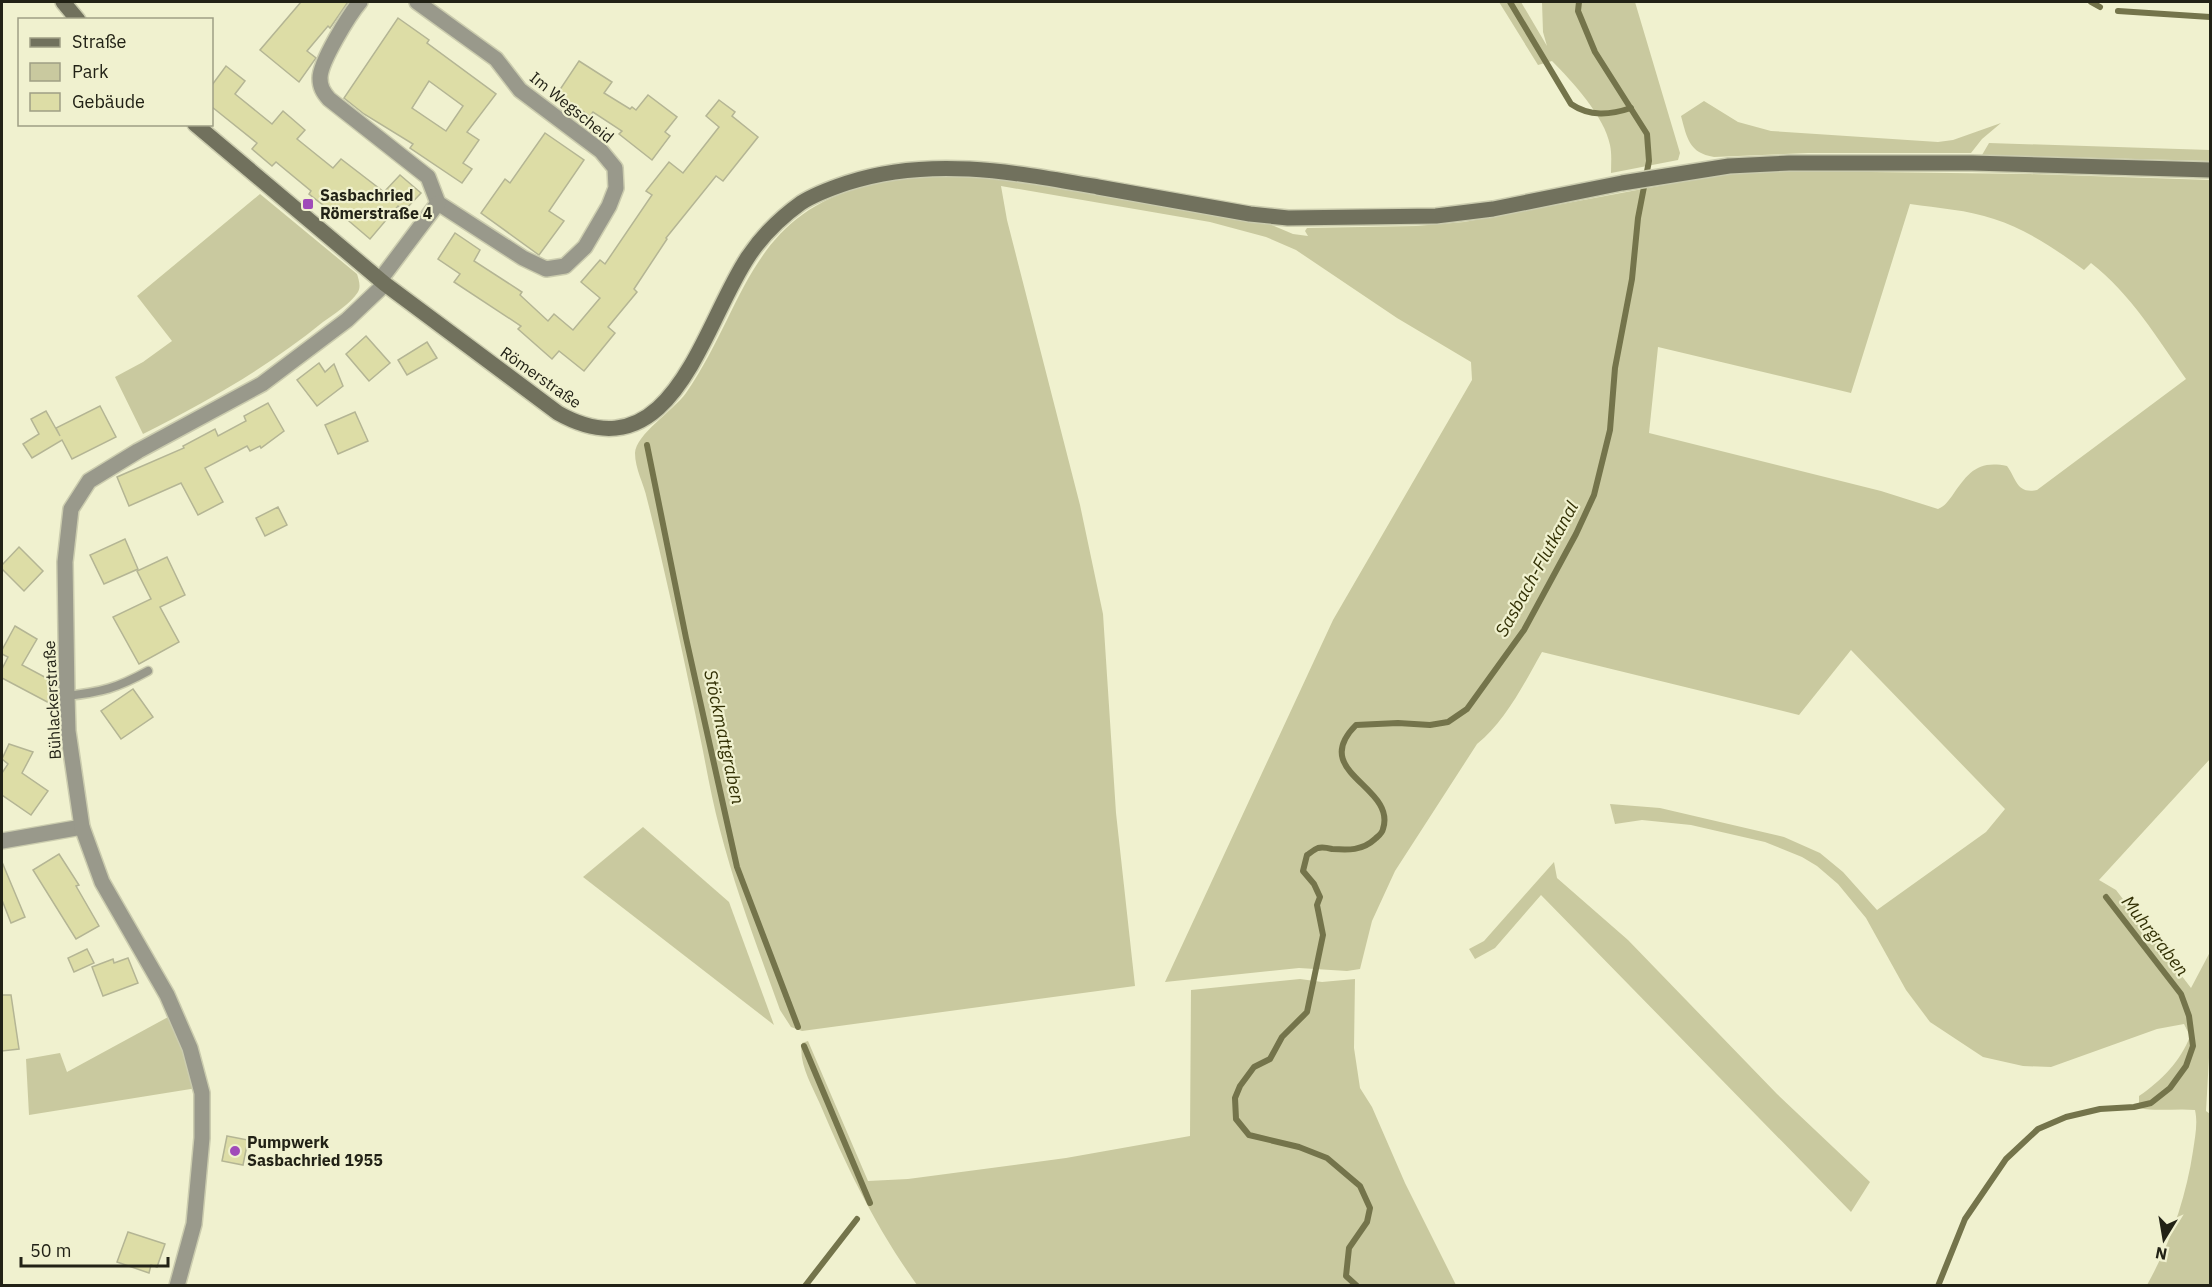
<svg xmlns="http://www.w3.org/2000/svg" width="2212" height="1287" viewBox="0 0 2212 1287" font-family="'IBM Plex Sans',sans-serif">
	<rect width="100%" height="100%" fill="#f0f1cf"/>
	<g fill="#c9c99f" fill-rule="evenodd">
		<path d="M1499 2H1521L1547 46 1543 32 1542 2H1635L1680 153 1678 160 1611 173C1611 164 1612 154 1610 145 1605 117 1572 81 1552 61L1538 65Z"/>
		<path d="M1704 101 1738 122 1771 131 1938 142 1953 140 2001 123 1982 139 1971 153H1808L1714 157C1689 153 1687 138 1681 116Z"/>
		<path d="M1989 143 2210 150V161L1982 155Z"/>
		<path d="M1791 171 2030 174 2210 180V759L2099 880 2116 890 2191 988 2210 952V1040L2206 1111 2210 1114V1285H2147C2170 1244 2186 1198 2193 1151 2195 1137 2198 1124 2195 1110 2176 1108 2158 1112 2139 1108V1096C2161 1081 2181 1061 2190 1036L2184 1024 2157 1029 2051 1067 2023 1066 1983 1057 1930 1022 1906 990 1866 918 1838 884 1817 866 1802 857 1765 842 1691 825 1642 820 1615 824 1610 804 1660 808 1784 837 1820 853 1843 872 1877 910 1986 832 2005 809 1851 650 1799 715 1542 652C1525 682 1505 722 1477 744L1395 871 1372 921 1360 969 1347 971 1299 968 1165 982 1333 620 1472 380 1471 362 1397 318 1296 250 1266 237 1210 222 1001 186 1007 220 1080 505 1103 614 1116 813 1135 986 802 1031 791 1027 780 1010C759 951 736 892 720 830 713 804 708 777 703 751 692 698 681 644 669 592 662 561 655 530 647 499 644 484 635 469 635 453 636 434 673 411 686 393 745 308 748 217 865 186 944 165 1028 181 1107 195 1160 204 1214 214 1267 223L1293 234 1308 236 1305 231 1307 228 1416 226 1464 222 1702 178 1738 173ZM1910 204C1938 208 1968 210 1994 219 2026 229 2057 250 2084 270L2091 263C2131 294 2157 338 2186 379L2037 490C2017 494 2017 480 2007 466 1977 460 1968 473 1952 496 1947 502 1945 506 1938 509L1881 491 1649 433 1658 347 1851 393Z"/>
		<path d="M260 194 357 274C359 280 361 287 358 292 350 304 334 314 323 322 268 367 206 402 143 434L115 377 143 362 172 341 137 296Z"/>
		<path d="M643 827 729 902 774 1025 583 877Z"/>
		<path d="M1554 862 1557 878 1628 940 1777 1094 1870 1182 1851 1212 1541 895 1495 948 1475 959 1469 949 1484 941Z"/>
		<path d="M1300 979 1322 982 1355 979 1354 1048 1360 1088 1372 1107 1405 1183 1456 1285H917C875 1226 848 1170 820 1104 812 1086 798 1062 802 1043L808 1041 868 1181 908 1179 1066 1158 1190 1136 1191 990Z"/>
		<path d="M170 1016 184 1046 197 1088 29 1115 26 1059 60 1053 67 1072Z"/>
	</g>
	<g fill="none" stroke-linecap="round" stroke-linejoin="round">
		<g stroke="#74744b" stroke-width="6">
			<path d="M1510 2 1571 104C1590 117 1610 115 1631 108"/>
			<path d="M2091 2 2100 7"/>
			<path d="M2118 11 2210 17"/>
			<path d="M647 445 686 638 737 867 798 1027"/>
			<path d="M804 1046 870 1203"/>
			<path d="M805 1286 857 1219"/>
			<path d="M1357 1286 1346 1276 1349 1248 1367 1222 1370 1208 1360 1186 1327 1158 1299 1147 1249 1135 1236 1119 1235 1098 1240 1086 1254 1067 1270 1059 1282 1037 1307 1012 1323 935 1317 905 1320 897 1314 884 1303 871 1307 855C1310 853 1315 849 1318 848 1322 847 1328 848 1332 849 1348 850 1362 851 1375 839 1378 836 1382 834 1383 829 1397 786 1308 773 1356 725L1398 723 1430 725 1448 722 1467 709 1524 630 1576 534 1594 495 1610 430 1615 368 1632 279 1638 218 1649 161 1647 134 1595 52 1578 11 1579 2"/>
			<path d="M1938 1286 1965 1219 2006 1159 2038 1129 2066 1117 2100 1109 2134 1107 2151 1103 2170 1088 2186 1066 2193 1046 2189 1016 2181 994 2106 897"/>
		</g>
	</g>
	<g fill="#dddda6" stroke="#b4b594" stroke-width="1.5" fill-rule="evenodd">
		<path d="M301 2H348L330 28 328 26 307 51 316 58 299 82 260 50Z"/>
		<path d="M398 18 429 40 427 43 496 94 467 132 479 140 463 163 472 169 462 183 410 148 413 144 364 114 344 98ZM429 81 463 106 446 131 412 108Z"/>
		<path d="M579 61 612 82 604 93 630 109 632 107 636 110 648 95 677 117 665 132 670 136 652 160 619 134 622 131 593 112 590 116 557 94Z"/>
		<path d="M226 66 245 81 235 94 272 124 283 111 305 130 297 139 333 168 341 159 384 192 400 175 421 193 404 211 398 206 370 239 336 210 333 213 309 194 311 191 276 162 272 166 252 149 257 143 212 107V85Z"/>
		<path d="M719 100 735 112 732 116 758 137 723 181 716 176 666 238 667 239 634 289 637 292 608 327 615 333 584 371 559 351 552 359 518 329 521 326 454 282 460 274 438 259 455 233 480 250 474 261 522 292 520 295 548 321 554 314 573 330 600 298 581 282 600 260 605 264 652 195 646 191 669 162 683 173 719 127 706 116Z"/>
		<path d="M545 133 584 160 549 211 564 221 539 255 481 213 505 179 510 183Z"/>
		<path d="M366 336 390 363 369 381 346 354Z"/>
		<path d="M427 342 437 358 407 375 398 360Z"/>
		<path d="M319 363 325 372 334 364 343 386 317 406 297 380Z"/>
		<path d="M268 403 284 431 261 448 260 446 250 451 247 446 205 468 223 502 198 515 181 483 129 506 117 477 184 448 183 446 215 429 218 436 246 421 244 416Z"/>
		<path d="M100 406 116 437 72 459 62 440 32 458 23 444 39 434 31 419 46 411 60 436 56 428Z"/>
		<path d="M355 412 368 441 338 454 325 425Z"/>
		<path d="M278 507 287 525 265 536 256 518Z"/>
		<path d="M125 539 138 569 104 584 90 555Z"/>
		<path d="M19 547 43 571 24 591 2 569V565Z"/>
		<path d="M167 557 185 595 160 607 179 642 139 664 113 617 151 599 137 571Z"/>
		<path d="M15 626 37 639 22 665 54 682 53 705 2 678V669L8 657 2 654V650Z"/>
		<path d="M133 689 153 717 121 739 101 711Z"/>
		<path d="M9 744 33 752 22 773 48 791 31 815 2 795V773L8 764 2 759Z"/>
		<path d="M59 854 79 885 76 886 99 926 76 939 33 870Z"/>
		<path d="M2 862 25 917 11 923 2 900Z"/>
		<path d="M87 949 94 963 74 972 68 958Z"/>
		<path d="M128 958 138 983 103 996 92 967 113 959 114 963Z"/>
		<path d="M2 995H11L19 1049 2 1051Z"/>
		<path d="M227 1136 248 1140 243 1165 222 1161Z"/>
		<path d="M128 1232 165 1244 157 1267 151 1265 149 1273 117 1262Z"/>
	</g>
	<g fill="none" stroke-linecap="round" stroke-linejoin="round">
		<defs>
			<path id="lane" d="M67 696C102 692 117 688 148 671"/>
			<g id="street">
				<path d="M360 2C349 15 320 62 320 78 320 87 323 92 329 99L428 177 438 203 523 258 546 269 565 266 585 247 609 206 616 188 615 168 601 151 520 90 496 59 417 2"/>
				<path d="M380 280 438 203"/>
				<path d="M2 841 82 827"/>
				<path d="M177 1286 194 1224 202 1138V1093L190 1048 167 995 102 882 82 827 68 731 67 696 65 562 71 509 89 481 138 451 262 384 347 320 385 284"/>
			</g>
			<g id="secondary">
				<path d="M63 2 78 20"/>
				<path d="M195 124 385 284 558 413C672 477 702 326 748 257 762 236 780 218 801 203 815 194 832 188 847 183 930 156 1014 172 1098 187 1148 196 1199 205 1250 214L1288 218 1436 216 1493 209 1622 183 1729 166 1789 163H1972L2210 170"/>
			</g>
		</defs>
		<use href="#lane" stroke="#cbccae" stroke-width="11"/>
		<use href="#street" stroke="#cbccae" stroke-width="18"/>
		<use href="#secondary" stroke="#cbccae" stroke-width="18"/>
		<use href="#lane" stroke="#99998b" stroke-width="8"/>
		<use href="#street" stroke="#99998b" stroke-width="15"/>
		<use href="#secondary" stroke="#71715d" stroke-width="15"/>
	</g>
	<g fill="#a04bb9" stroke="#f0f1cf" stroke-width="2">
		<rect x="302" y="198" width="12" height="12" rx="3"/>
		<circle cx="235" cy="1151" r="6"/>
	</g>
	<g text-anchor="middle" stroke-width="4.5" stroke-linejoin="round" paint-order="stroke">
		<g font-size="16" fill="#222216" stroke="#f0f1cf">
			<text transform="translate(572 107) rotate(39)" y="6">Im Wegscheid</text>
			<text transform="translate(541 377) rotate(35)" y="6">Römerstraße</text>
			<text transform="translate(52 700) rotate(-93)" y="6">Bühlackerstraße</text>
		</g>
		<g font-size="16" font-weight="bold" fill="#222216" stroke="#f0f1cf" text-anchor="start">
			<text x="320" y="201">Sasbachried<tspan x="320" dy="18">Römerstraße 4</tspan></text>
			<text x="247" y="1148">Pumpwerk<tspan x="247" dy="18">Sasbachried 1955</tspan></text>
		</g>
		<g font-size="18" font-style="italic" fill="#323004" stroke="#f0f1cf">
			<text transform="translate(1537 569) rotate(-61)" y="6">Sasbach-Flutkanal</text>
			<text transform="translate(724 737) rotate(78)" y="6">Stöckmattgraben</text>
			<text transform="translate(2155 936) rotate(52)" y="6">Muhrgraben</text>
		</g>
	</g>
	<rect width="2212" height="1287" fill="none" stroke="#222216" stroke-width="6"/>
	<rect x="18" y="18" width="195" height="108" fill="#f0f1cf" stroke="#9e9e85" stroke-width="1.5"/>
	<rect x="30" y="38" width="30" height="9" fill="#71715d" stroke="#9e9e85" stroke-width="1.5"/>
	<text x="72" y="48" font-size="18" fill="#222216">Straße</text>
	<rect x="30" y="63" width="30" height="18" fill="#c9c99f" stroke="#9e9e85" stroke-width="1.5"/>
	<text x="72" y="78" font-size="18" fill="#222216">Park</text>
	<rect x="30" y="93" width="30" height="18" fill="#dddda6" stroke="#9e9e85" stroke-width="1.5"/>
	<text x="72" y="108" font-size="18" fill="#222216">Gebäude</text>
	<g transform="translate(2164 1239) rotate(191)" stroke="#f0f1cf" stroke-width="4.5" paint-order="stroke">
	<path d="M0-4.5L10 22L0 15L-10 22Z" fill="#222216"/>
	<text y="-9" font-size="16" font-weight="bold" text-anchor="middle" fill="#222216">N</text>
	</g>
	<path d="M21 1257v9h147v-9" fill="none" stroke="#222216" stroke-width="3"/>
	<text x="30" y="1257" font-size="18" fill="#222216" stroke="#f0f1cf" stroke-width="4.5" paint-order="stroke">50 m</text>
</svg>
